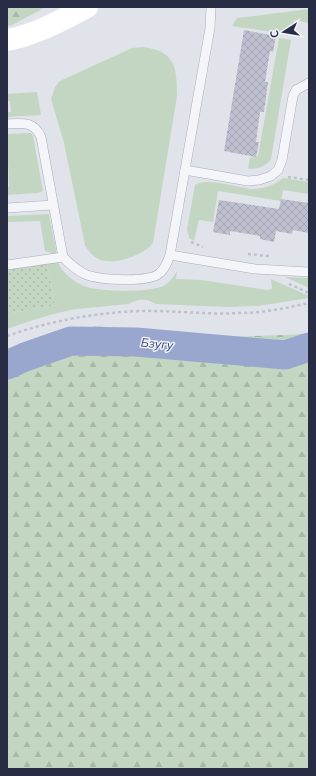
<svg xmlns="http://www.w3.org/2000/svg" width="316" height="776" viewBox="0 0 316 776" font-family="Mulish,sans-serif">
	<defs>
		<pattern id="forest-firs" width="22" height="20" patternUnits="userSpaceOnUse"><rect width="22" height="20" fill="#c2d6c2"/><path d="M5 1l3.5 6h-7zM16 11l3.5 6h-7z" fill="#a7b8a8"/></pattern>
		<pattern id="park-dots" width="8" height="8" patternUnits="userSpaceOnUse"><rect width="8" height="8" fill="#c2d6c2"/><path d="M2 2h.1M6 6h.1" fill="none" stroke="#a7b8a8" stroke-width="1.8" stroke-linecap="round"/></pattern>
		<pattern id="building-cross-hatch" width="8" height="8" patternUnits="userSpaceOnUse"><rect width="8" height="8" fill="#bec0cf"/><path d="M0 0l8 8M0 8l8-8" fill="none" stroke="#a3a5b3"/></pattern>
	</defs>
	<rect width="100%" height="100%" fill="#e1e3eb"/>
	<g fill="#c2d6c2">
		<path d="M309 9V23L294 20 292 35 232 26 237 18Z"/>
		<path d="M279 38 291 40 271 159C266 167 257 169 248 169L250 158 258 156Z"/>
		<path d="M143 47C175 51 177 67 177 96L153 243C144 255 116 265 101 260 93 257 89 252 85 245L64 143 51 99 55 87 60 81 132 48Z"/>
		<path d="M37 92 41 115 7 117V112H11L10 101H7V94Z"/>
		<path d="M31 133 33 136 43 191 38 193 7 195V187H9L7 134Z"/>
		<path d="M283 178 309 182V194L283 190 281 201 218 191 213 222 199 220 194 241 189 238 187 229 195 185C205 177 238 187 250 189 263 189 273 186 283 178Z"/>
		<path d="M49 214 57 255 45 251 40 221 7 222V216Z"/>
		<path d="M58 262C61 272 74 282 84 286 97 292 153 293 165 285 170 282 174 276 177 271L176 279 201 280 267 290 272 289 271 279 309 296V298L258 306 227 307 156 304C147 299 138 298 129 304 112 306 94 307 76 309 53 313 30 321 7 329V314L55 305 47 263Z"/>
		<path d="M285 277 309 278V288Z"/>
	</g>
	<g fill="url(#forest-firs)">
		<path d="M7 7H46L10 26 7 25Z"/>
		<path d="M100 326 129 332 194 333 228 337 309 334V769H7V349L55 331Z"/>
	</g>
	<path fill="url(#park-dots)" d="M47 263 55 305 7 314V270Z"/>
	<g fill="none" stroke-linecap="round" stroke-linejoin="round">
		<path stroke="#99a7ce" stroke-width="29" d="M7 365 25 357 71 341 136 342 285 355 309 347"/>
	</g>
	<g fill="url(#building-cross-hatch)">
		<path d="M244 30 276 36 273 52 270 51 265 82H268L264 112H260L256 142H259L256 157 224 151Z"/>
		<path d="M281 199 309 203V233L293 230 292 234 276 231 274 242 260 239V236L230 231V235L213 232 219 200 279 209Z"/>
	</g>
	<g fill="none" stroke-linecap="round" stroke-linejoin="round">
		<defs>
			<g id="lane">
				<path d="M7 124C22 123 34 121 41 137L63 257C70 264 77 271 87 275 101 280 149 283 160 273 165 268 168 261 170 255L210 28 211 7"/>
				<path d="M185 170 248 181 259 180 271 176 278 170 282 160 293 96 296 90 309 83"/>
				<path d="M7 208 53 205"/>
				<path d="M170 255 255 269 309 272"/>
				<path d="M7 265 63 257"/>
			</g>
		</defs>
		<use href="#lane" stroke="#aaacb9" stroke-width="10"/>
		<g stroke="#bfc1ca" stroke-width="2.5" stroke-dasharray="3 3" stroke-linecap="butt">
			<path d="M288 177 309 180"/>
			<path d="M191 242 203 247"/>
			<path d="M248 254 269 256"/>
			<path d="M289 284 309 293"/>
			<path d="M7 336C50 321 93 313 139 311 172 310 206 315 240 313 263 313 286 308 309 303"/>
		</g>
		<use href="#lane" stroke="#f4f5f9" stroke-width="9"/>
		<path stroke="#fff" stroke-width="22" d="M7 40C35 35 62 20 87 7"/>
	</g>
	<g text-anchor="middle" stroke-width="3" stroke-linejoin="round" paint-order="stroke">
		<g font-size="12" font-style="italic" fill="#2e407d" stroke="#f1f3f8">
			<text transform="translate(157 344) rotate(5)" y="4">Бзугу</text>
		</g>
	</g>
	<rect width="316" height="776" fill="none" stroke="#282c45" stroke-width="16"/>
	<g transform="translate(284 32) rotate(258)" stroke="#f1f3f8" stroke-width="3" paint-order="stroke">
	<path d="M0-3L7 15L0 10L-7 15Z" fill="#282c45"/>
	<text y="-6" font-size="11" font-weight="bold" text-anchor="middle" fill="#282c45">С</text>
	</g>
</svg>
